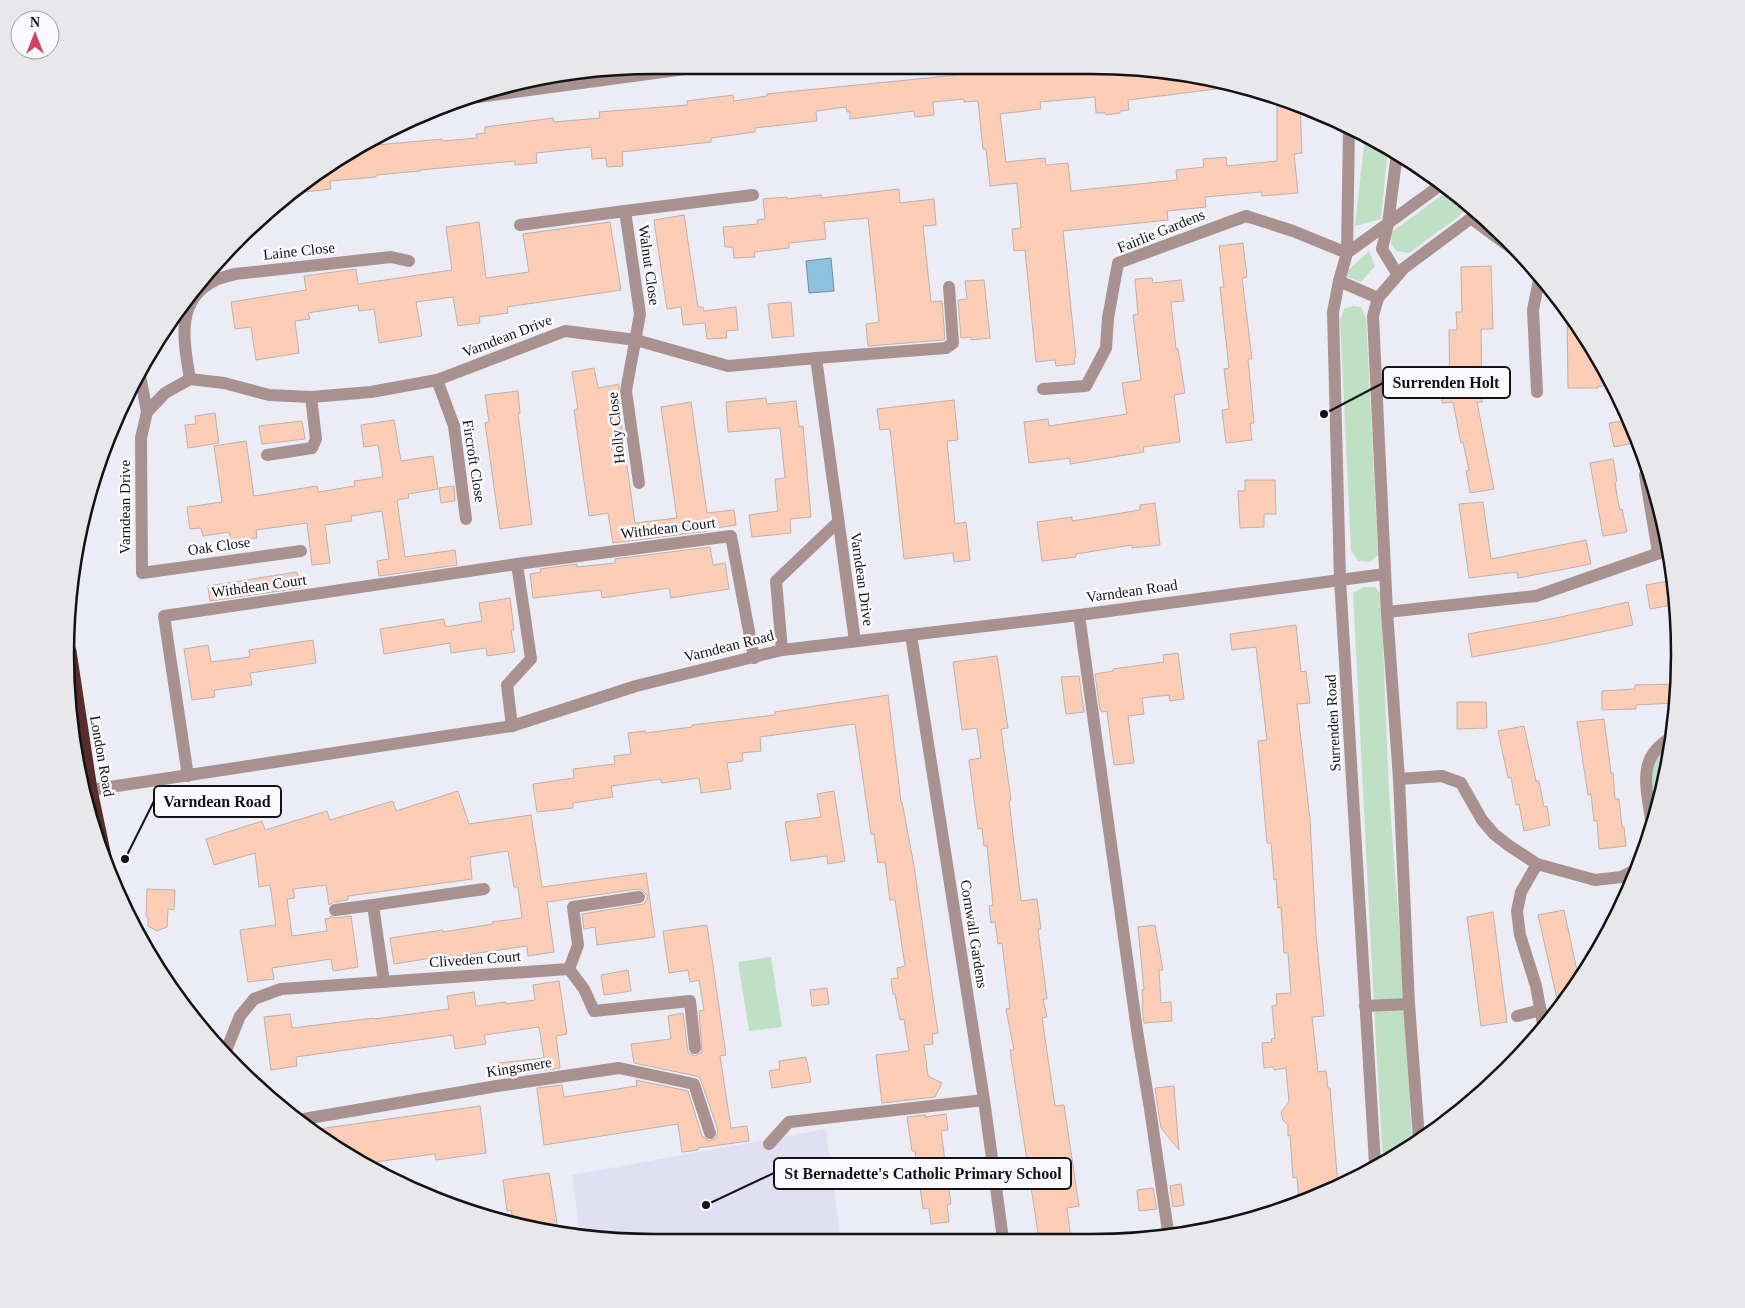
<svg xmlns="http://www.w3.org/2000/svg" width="1745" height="1308" viewBox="0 0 1745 1308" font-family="'Times New Roman',serif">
	<rect width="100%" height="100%" fill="#ececf7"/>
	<path fill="#e0e0f2" d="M826 1129 841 1240 615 1242 580 1235 572 1175Z"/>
	<g fill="#bfe0c5">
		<path d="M1365 136 1388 148 1381 219 1355 226Z"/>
		<path d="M1449 190 1469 206 1458 217 1409 253 1397 251 1391 244 1392 232Z"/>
		<path d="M1369 251 1375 266 1361 282 1343 275Z"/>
		<path d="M1353 306 1361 307 1366 317 1378 555 1370 562 1358 561 1351 550 1340 320 1344 309Z"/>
		<path d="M1364 587H1375L1381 594 1389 792 1404 993 1412 1143 1383 1160C1371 971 1363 782 1353 593Z"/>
		<path d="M1674 736 1652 831 1646 772Z"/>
		<path d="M771 957 782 1027 749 1031 738 962Z"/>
	</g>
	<path fill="#8ec2dc" stroke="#698ea1" d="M831 258 834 291 809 293 806 261Z"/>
	<g fill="#fecdb5" stroke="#bcb1ab">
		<path d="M1023 66H1129L1232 83V87L1128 100 1129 110 1120 111V113L1106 115 1105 113H1096L1095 97 1040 102 1041 109 1000 114 1006 162 1045 158 1046 165 1068 163 1071 191 1177 180 1176 170 1204 167 1203 159 1226 157 1227 166 1277 161V96L1300 104 1302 153 1294 154 1298 193 1262 196 1261 192 1205 197 1206 207 1167 211 1168 220 1063 231 1076 357H1074L1075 364 1056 366 1055 360 1036 362 1025 250 1014 251 1012 229 1021 228 1017 183 990 186 986 149H983L978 101 964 102V99L933 102 934 115 915 117 914 111 850 119V112H847L846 107 816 111 817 121 755 128V132L711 138V142L622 152 623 166 607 167 606 158 592 159 591 147 536 153 537 163 515 165V161L420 170V171L376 175V177L330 181 331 189 295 193 355 147 442 139 443 141 477 138 476 134 485 133V127L553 118 554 122 600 118 599 112 688 105 687 101 733 95 734 101 767 96V94L776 93 978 73 1023 68Z"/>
		<path d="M899 189 900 203 934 199 936 225 923 226 931 302 942 301 945 339 943 340 868 346 866 324 879 322 868 218 824 222 826 239 789 243V248L754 252 755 257 734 258 733 247H725L723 227 758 224 757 220 765 219 763 199 787 197V199L821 195V198Z"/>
		<path d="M684 215 698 307H703L704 311 736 307 738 330 726 331 727 338 707 339 705 323 683 325 681 307 667 309 654 220Z"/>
		<path d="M479 222 486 278 529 272 523 234 610 222 621 290 507 307 508 313 479 317 480 323 458 326 453 297 416 302 422 336 379 343 374 309 359 311 358 305 308 313 310 319 295 321 299 353 256 360 251 327 235 329 231 302 306 290 304 276 356 269 358 284 452 270 446 227Z"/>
		<path d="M1243 243 1247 277 1242 278 1252 359H1248L1254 423H1250L1252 440 1226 443 1222 410 1229 409 1224 369 1229 368 1220 287H1224L1219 246Z"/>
		<path d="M1491 266 1493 329H1481L1482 402H1477L1494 489 1470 493 1466 471 1469 470 1463 442 1461 443 1453 402 1442 403V385H1450L1449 330H1457L1456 312H1462L1461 267Z"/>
		<path d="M1152 278 1153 283 1181 280 1184 301 1171 302 1176 349H1178L1185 393 1174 395 1180 442 1143 447 1144 452 1070 464V458L1029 463 1024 422 1048 419 1049 426 1127 414 1122 383 1141 380 1133 315 1138 314 1135 279Z"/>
		<path d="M984 280 990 338 971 340V337L961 338 958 300 967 299 965 281Z"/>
		<path d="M791 302 794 336 772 338 768 304Z"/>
		<path d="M1567 309 1604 370 1605 386H1598V388H1568Z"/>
		<path d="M594 368 598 388 619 384 618 401 635 523 677 518 661 407 691 402 707 513 734 510 736 525 708 529V531L613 543 608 513 589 516 574 410 578 409 572 372Z"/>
		<path d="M518 391 520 413 518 414 532 524 500 529 485 423 489 422 485 395Z"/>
		<path d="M766 398 767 404 796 401 799 427 803 426 811 517 790 519 791 533 752 537 749 515 778 511 775 479 785 478 780 428 728 432 726 402Z"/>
		<path d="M954 400 958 440 947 441 955 524 966 522 970 560 954 562 953 553 904 559 890 429 880 430 877 409Z"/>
		<path d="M215 413 219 443 188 448 185 425 196 424 195 416Z"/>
		<path d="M394 420 401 461 433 456 438 489 408 494 409 498 397 500 405 557 455 550 457 565 379 576 377 561 389 559 382 511 351 516 352 521 325 525 330 563 312 565 307 523 256 530 257 538 231 542 229 532 203 536 201 528 190 529 187 507 222 502 214 446 246 441 254 496 317 486 318 492 355 486 354 481 383 477 378 445 364 447 361 425Z"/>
		<path d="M1629 420 1638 442 1614 447 1609 423Z"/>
		<path d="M302 421 305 439 262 444 259 426Z"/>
		<path d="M1613 459 1617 481 1615 482 1617 496 1620 510 1622 509 1627 532 1603 536 1590 463Z"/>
		<path d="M1245 480H1275L1276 514H1264V527L1240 528 1238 491H1245Z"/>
		<path d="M454 486 455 501 441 503 439 488Z"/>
		<path d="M1483 502 1491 559 1586 540 1591 564 1518 578 1517 572 1469 578 1459 504Z"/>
		<path d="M1155 503 1160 545 1132 548V545L1076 554V557L1042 561 1037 522 1072 517V521L1122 513 1140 510V505Z"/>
		<path d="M710 547 713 565 725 563 729 589 671 598 669 588 602 598 601 590 533 598 530 574 541 572 540 569 577 564V567L615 563V559Z"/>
		<path d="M297 572 300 588 210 601 208 586Z"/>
		<path d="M1668 581 1669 583H1673L1677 604 1650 609 1646 585Z"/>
		<path d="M510 598 514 630H511L515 652 487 656 486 648 451 653 450 643 384 654 380 629 444 619 445 627 482 621 479 603Z"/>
		<path d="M1628 602 1633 625 1545 644 1472 657 1468 634 1556 618Z"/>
		<path d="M1296 625 1301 672 1306 671 1310 703 1297 704 1310 820 1316 935 1324 1016 1312 1017 1318 1072 1326 1071 1328 1088H1330L1338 1186 1316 1198 1299 1203 1297 1177 1293 1178 1290 1135 1288 1136V1125L1283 1120 1281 1112 1289 1102 1286 1068 1274 1070 1273 1067 1264 1068 1262 1043 1272 1042 1271 1039 1275 1038 1272 1006 1277 1005 1276 994 1291 993 1288 953H1284L1281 907 1278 908 1276 879 1274 880 1271 843H1267L1258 741 1267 740 1256 647 1232 650 1230 634Z"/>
		<path d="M313 640 316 663 250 673 252 685 214 690 215 697 192 700 184 649 208 645 211 662 250 657 249 650Z"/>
		<path d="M1178 653 1184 699 1170 701 1169 695 1142 698 1144 714 1128 716 1134 763 1114 765 1107 711 1102 712 1100 709 1095 674 1113 671V669L1164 662 1163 655Z"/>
		<path d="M997 656 1008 728 1001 729 1011 800 1009 801 1021 901 1037 899 1041 929H1038L1047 999H1043L1047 1017 1042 1018 1055 1106 1064 1105 1079 1206 1067 1208 1071 1239H1039L1010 1050H1014L1006 1009 1010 1008 1002 943 998 944 995 922 991 923 989 906 993 905 987 845 984 846 982 828 978 829 969 760 981 758 977 728 962 730 953 662Z"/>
		<path d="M1079 676 1084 712 1066 714 1061 677Z"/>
		<path d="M1676 684V703L1636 705V709L1602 710V691L1635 689V685Z"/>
		<path d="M888 695 901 802H902L914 866 938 1033 932 1034 933 1044 924 1045 928 1076 942 1083 935 1097 882 1103 876 1055 909 1051 904 1019 900 1020 895 994H893L891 979 898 978 897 968 905 966 895 900H890L885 862 878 863 874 834H871L855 724 760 737 761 751 742 753 743 761 727 763 731 789 701 793 699 778 661 783V779L611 786 613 797 573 803V808L537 812 533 784 574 778 573 769 615 764 614 756 631 754 628 733 645 731V733L692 727V725L775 715V712Z"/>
		<path d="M1457 702H1486L1487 728 1457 729Z"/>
		<path d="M1604 719 1611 773H1613L1615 799H1619L1622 827H1624L1626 846 1599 849 1597 820 1594 821 1591 794 1588 795 1577 722Z"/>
		<path d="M1524 726 1536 781H1539L1544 807 1547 806 1550 825 1524 831 1519 804 1516 805 1511 777 1508 778 1498 731Z"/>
		<path d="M458 791 469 824 531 815 542 887 646 873 655 937 597 945 595 927 584 929 582 914 644 904 647 899V895L642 890 638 889 547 902 554 952 528 956 527 946 444 958V956L394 964 390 938 443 930V932L493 924 492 922 522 918 518 887H514L508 851 470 857 472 879 348 896V900L334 902 329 905 326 885 293 889 295 898 287 899 292 936 327 931 325 919 331 918 330 916 336 918 351 916 358 967 333 971 331 959 272 968 274 979 248 982 240 930 276 925 270 885 259 887 255 853 214 865 206 839 262 821 265 830 327 811 330 820 393 801 396 811Z"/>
		<path d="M834 791 845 861 828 864 827 856 791 861 785 822 821 817 817 794Z"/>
		<path d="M147 889 175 890 174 910 168 909 167 927 157 931 148 926V917L146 916Z"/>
		<path d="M1564 910 1579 980 1559 1007 1538 915Z"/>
		<path d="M1493 912 1507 1022 1481 1026 1467 917Z"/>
		<path d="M707 925 726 1055 720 1056 731 1128 747 1126 749 1141 698 1148V1150L682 1152 678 1124 544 1145 537 1088 562 1085 564 1097 637 1086 636 1080 688 1091 702 1136 709 1141 716 1138 718 1130 700 1078 696 1076 634 1063 631 1044 671 1039 668 1016 683 1013 688 1052 695 1056 702 1052 699 1011 704 1010 699 980 690 982 688 970 669 973 663 931Z"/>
		<path d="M1155 925 1163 970H1159L1161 1003 1171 1002 1172 1021 1144 1023 1142 1005H1143L1142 990H1144L1138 927Z"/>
		<path d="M628 970 631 991 604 995 601 975Z"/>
		<path d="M559 981 567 1034 556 1036 560 1068 500 1077 498 1063 544 1058 539 1027 484 1035 486 1044 455 1049 453 1035 296 1057 297 1066 271 1070 264 1017 290 1014 292 1028 374 1018V1019L449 1009 447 996 474 992 476 1006 506 1002V1004L535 1000 533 985Z"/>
		<path d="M827 988 829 1004 812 1006 810 990Z"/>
		<path d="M806 1057 811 1082 772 1088 769 1071 780 1069 779 1061Z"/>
		<path d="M1174 1086 1176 1114 1179 1150 1161 1128 1155 1088Z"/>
		<path d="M480 1106 486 1153 436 1160 435 1154 360 1164 312 1130Z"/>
		<path d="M946 1114 948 1130 941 1131 951 1204 947 1205 949 1222 931 1224 929 1208 923 1209 915 1151H912L907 1117 926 1115 925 1117Z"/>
		<path d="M549 1173 558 1230 513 1221 511 1210 507 1211 503 1180Z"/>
		<path d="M1181 1184 1184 1205 1173 1207 1170 1186Z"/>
		<path d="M1153 1188 1157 1209 1139 1211 1137 1190Z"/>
	</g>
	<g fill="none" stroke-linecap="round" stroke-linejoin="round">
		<g stroke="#a9918f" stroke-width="12">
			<path d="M471 98 714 65"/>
			<path d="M1397 153 1388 224 1382 249 1398 275"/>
			<path d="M625 211 753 195"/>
			<path d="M1472 219 1526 259"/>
			<path d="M520 225 625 211 640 314 626 391 639 483"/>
			<path d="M1339 281 1378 298"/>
			<path d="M816 358 946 348 953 343 949 287"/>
			<path d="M139 370 147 412"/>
			<path d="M190 379C184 343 174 299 216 280 222 277 229 276 235 274L391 257 409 261"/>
			<path d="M437 380 454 426 466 519"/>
			<path d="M1043 389 1086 386 1106 348 1108 318 1118 263 1246 216 1293 231 1347 253 1349 127"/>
			<path d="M1537 392 1533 310 1540 275"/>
			<path d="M267 455 312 448 316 439 311 397"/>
			<path d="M1649 474 1645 475 1658 552"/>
			<path d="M301 551 142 573 141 438 147 412 165 393 190 379 224 383 269 395 311 397 371 392 437 380 565 331 636 340 728 366 816 358 855 641"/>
			<path d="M517 564 731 536 754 658"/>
			<path d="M1387 612 1536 596 1668 550"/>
			<path d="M1079 615 1138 1037 1150 1109 1169 1238"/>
			<path d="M911 635 984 1100 1003 1239"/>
			<path d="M782 650 776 581 838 522"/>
			<path d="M188 776 164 616 517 564 531 659 507 685 512 726"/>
			<path d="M1399 779 1442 776 1461 783 1482 820 1494 834 1508 845 1537 864 1595 880 1621 877 1633 871"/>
			<path d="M90 790 512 726 636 686 782 650 1079 615 1385 574"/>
			<path d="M1652 831C1650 794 1631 758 1674 736"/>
			<path d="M1537 864 1521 892 1517 911 1520 935 1536 986 1544 1029"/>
			<path d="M335 910 373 905"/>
			<path d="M569 969 578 945 573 907 639 897"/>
			<path d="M384 982 373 905 484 889"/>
			<path d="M1365 1006 1409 1004"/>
			<path d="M1517 1016 1541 1010"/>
			<path d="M225 1053 240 1016 254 999 281 989 569 969 584 989 594 1011 690 1001 695 1048"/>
			<path d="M298 1120 497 1086 619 1068 694 1084 710 1133"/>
			<path d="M1419 1139 1409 1004 1399 779 1387 612 1373 316 1378 298 1404 268 1478 213"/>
			<path d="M769 1144 789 1122 984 1100"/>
			<path d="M1375 1164 1340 579 1333 312 1339 281 1347 253 1442 184"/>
		</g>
		<path stroke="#582d29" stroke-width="15" d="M69 651 90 790 106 866"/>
	</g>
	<g text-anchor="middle" stroke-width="5" stroke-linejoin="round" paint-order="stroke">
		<g font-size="15" fill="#131316" stroke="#fafafe">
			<text transform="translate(1161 231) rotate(-22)" y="5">Fairlie Gardens</text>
			<text transform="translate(299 251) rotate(-6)" y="5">Laine Close</text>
			<text transform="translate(649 265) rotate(82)" y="5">Walnut Close</text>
			<text transform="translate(507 336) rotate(-21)" y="5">Varndean Drive</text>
			<text transform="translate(616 428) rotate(-96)" y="5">Holly Close</text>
			<text transform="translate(474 461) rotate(81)" y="5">Fircroft Close</text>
			<text transform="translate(125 507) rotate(-90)" y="5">Varndean Drive</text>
			<text transform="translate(668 528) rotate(-7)" y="5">Withdean Court</text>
			<text transform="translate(219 546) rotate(-8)" y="5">Oak Close</text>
			<text transform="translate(862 579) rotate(82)" y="5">Varndean Drive</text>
			<text transform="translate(259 586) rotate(-8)" y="5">Withdean Court</text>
			<text transform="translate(1132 591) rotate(-8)" y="5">Varndean Road</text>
			<text transform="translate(729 646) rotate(-14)" y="5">Varndean Road</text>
			<text transform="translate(1333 723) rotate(-93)" y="5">Surrenden Road</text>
			<text transform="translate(102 756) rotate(80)" y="5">London Road</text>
			<text transform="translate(974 934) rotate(81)" y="5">Cornwall Gardens</text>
			<text transform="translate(475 959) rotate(-4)" y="5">Cliveden Court</text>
			<text transform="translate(519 1067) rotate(-9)" y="5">Kingsmere</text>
		</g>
	</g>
	<path d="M0 0H1745V1308H0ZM654 74H1091A580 580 0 0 1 1671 654V654A580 580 0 0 1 1091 1234H654A580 580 0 0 1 74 654V654A580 580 0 0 1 654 74Z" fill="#e8e8eb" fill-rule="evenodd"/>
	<path fill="none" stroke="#131316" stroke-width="2.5" d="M654 74H1091A580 580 0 0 1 1671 654V654A580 580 0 0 1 1091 1234H654A580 580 0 0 1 74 654V654A580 580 0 0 1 654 74Z"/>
	<path fill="none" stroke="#131316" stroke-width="2" d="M1324 414L1383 383M125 859L154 801M706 1205L774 1173"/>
	<g fill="#131316" stroke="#fafafe" stroke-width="2">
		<circle cx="1324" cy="414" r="5"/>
		<circle cx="125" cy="859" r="5"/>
		<circle cx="706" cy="1205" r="5"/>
	</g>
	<g fill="#fafafe" stroke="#131316" stroke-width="2">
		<rect x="1383" y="367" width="127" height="31" rx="5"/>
		<rect x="154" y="786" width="127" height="31" rx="5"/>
		<rect x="774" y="1158" width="297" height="31" rx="5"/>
	</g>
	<g font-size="16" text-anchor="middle" font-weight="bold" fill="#131316">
		<text x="1446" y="388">Surrenden Holt</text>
		<text x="217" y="807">Varndean Road</text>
		<text x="923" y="1179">St Bernadette's Catholic Primary School</text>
	</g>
	<g transform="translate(35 35)"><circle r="24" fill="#fafafe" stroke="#9e9ea1"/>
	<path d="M0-4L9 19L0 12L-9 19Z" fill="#d14263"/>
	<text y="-8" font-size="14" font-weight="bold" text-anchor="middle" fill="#131316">N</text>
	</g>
</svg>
